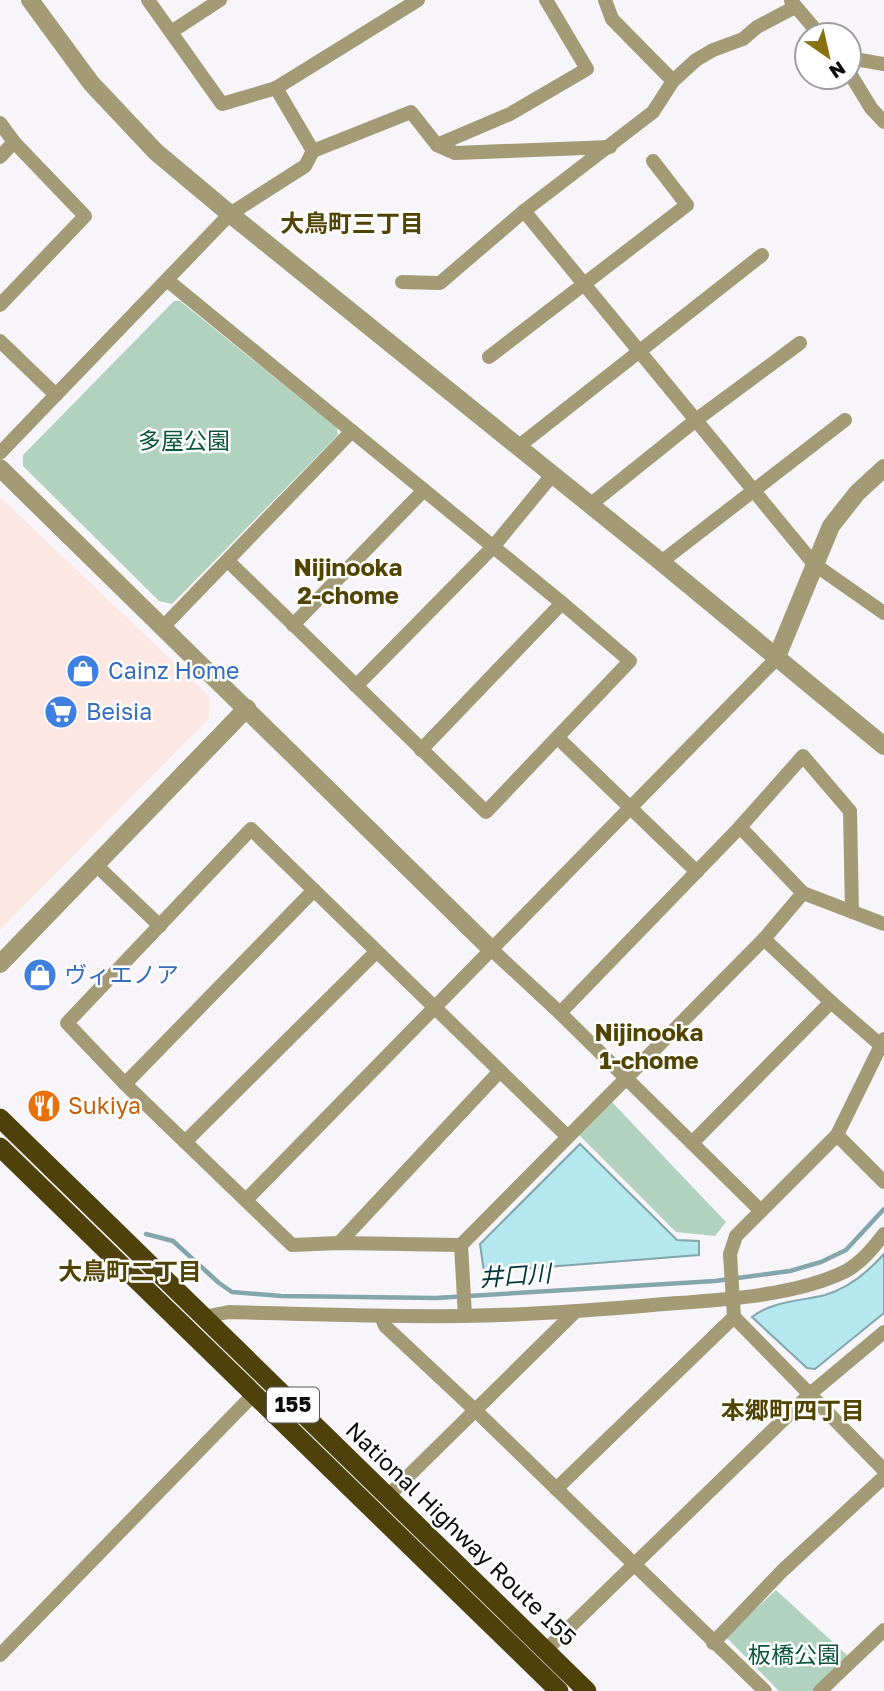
<svg xmlns="http://www.w3.org/2000/svg" width="884" height="1691" viewBox="0 0 884 1691" font-family="'Golos Text','Noto Sans JP',sans-serif">
	<rect width="100%" height="100%" fill="#f7f5f9"/>
	<path fill="#fce7e2" d="M0 497 209 696V718L0 930Z"/>
	<g fill="#b0d2bf">
		<path d="M174 301H180L337 428 338 435 172 604 159 601 23 466V455Z"/>
		<path d="M609 1099 726 1222 715 1236 676 1232 576 1132Z"/>
		<path d="M776 1590 848 1656 813 1691H779L726 1637Z"/>
	</g>
	<g fill="#b4e8ee" stroke="#82a6ab" stroke-width="2">
		<path d="M580 1144 677 1240 699 1241V1255L484 1272 480 1244Z"/>
		<path d="M884 1254V1313L815 1369 807 1368 752 1317C772 1301 801 1301 825 1295 849 1288 868 1272 884 1254Z"/>
	</g>
	<g fill="none" stroke-linecap="round" stroke-linejoin="round">
		<path stroke="#82a6ab" stroke-width="4.5" d="M146 1234 173 1241 219 1283 232 1292 281 1296 436 1298 715 1281 790 1271 821 1262 846 1250 884 1209"/>
		<g stroke="#a39a76" stroke-width="14">
			<path d="M148 0 222 104 276 88"/>
			<path d="M605 0 612 19 673 81"/>
			<path d="M791 1 820 35"/>
			<path d="M171 32 220 0"/>
			<path d="M849 58 884 64"/>
			<path d="M849 72 871 108 884 122"/>
			<path d="M0 123 14 142 85 216 0 305"/>
			<path d="M437 145 510 114 587 69 546 0"/>
			<path d="M313 151 276 88 418 0"/>
			<path d="M0 157 14 142"/>
			<path d="M524 211 814 564 884 613"/>
			<path d="M167 280 562 603 630 661 486 812 228 561"/>
			<path d="M402 282 440 283 524 211 653 112 673 81 696 60 713 50 743 39 757 27 795 7"/>
			<path d="M0 341 56 395"/>
			<path d="M489 357 687 205 653 161"/>
			<path d="M519 446 762 255"/>
			<path d="M0 453 230 214 305 166 313 151 411 112 437 145 455 153 610 147"/>
			<path d="M590 505 696 420 800 343"/>
			<path d="M661 562 845 420"/>
			<path d="M293 625 424 490"/>
			<path d="M163 627 352 431"/>
			<path d="M356 686 493 547 553 474"/>
			<path d="M558 738 697 872"/>
			<path d="M421 750 562 603"/>
			<path d="M740 827 803 893 884 924"/>
			<path d="M96 865 160 926"/>
			<path d="M764 939 831 1002 884 1048"/>
			<path d="M491 949 560 1013 761 1211"/>
			<path d="M560 1013 740 827 803 756 850 811 852 912"/>
			<path d="M884 1039 837 1135 736 1236 730 1254 734 1317 884 1470"/>
			<path d="M125 1084 314 890"/>
			<path d="M837 1135 884 1182"/>
			<path d="M567 1136 251 829 67 1023 125 1084 292 1245 339 1243 461 1245 764 939 803 893"/>
			<path d="M185 1142 376 952"/>
			<path d="M692 1143 831 1002"/>
			<path d="M246 1200 776 659"/>
			<path d="M339 1243 500 1071"/>
			<path d="M461 1245 465 1316"/>
			<path d="M381 1316 385 1326 476 1411 765 1691"/>
			<path d="M203 1317 229 1312C307 1314 385 1317 463 1316 530 1315 597 1310 664 1304 720 1300 796 1296 846 1271 862 1262 873 1248 884 1234"/>
			<path d="M556 1489 734 1317"/>
			<path d="M387 1497 576 1311"/>
			<path d="M713 1643 782 1571 884 1477"/>
			<path d="M545 1651 811 1393 884 1332"/>
			<path d="M0 1655 254 1394"/>
			<path d="M820 1691 884 1630"/>
		</g>
		<g stroke="#a39a76" stroke-width="18">
			<path d="M30 0 91 83 156 152 230 214 661 562 884 746"/>
			<path d="M0 468 491 949"/>
			<path d="M776 659 831 526 857 493 884 468"/>
			<path d="M0 964 247 708"/>
		</g>
		<g stroke="#4e410a" stroke-width="19">
			<path d="M0 1118 587 1691"/>
			<path d="M0 1147 559 1691"/>
		</g>
	</g>
	<defs>
		<symbol id="shop-disc" viewBox="-11 -11 22 22"><circle r="9.5" fill="#3f7fe0" stroke="#fff"/><path d="M-5-2.5h2.3a2.7 3.5 0 0 1 5.4 0H5L5.5 6h-11ZM-1.5-2.5h3a1.5 2.3 0 0 0-3 0Z" fill="#fff"/></symbol>
		<symbol id="supermarket-disc" viewBox="-11 -11 22 22"><circle r="9.5" fill="#3f7fe0" stroke="#fff"/><path d="M-6-5.5h2.5l.6 2H6L4.5 2H-2.5L-4.4-4H-6ZM-1.5 3.2a1.3 1.3 0 1 0 .1 0ZM3 3.2a1.3 1.3 0 1 0 .1 0Z" fill="#fff"/></symbol>
		<symbol id="restaurant-disc" viewBox="-11 -11 22 22"><circle r="9.5" fill="#e8710a" stroke="#fff"/><path d="M-5-6h1v4h1v-4h1v4h1v-4h1v5L-1.5 .5V6h-2V.5L-5-1ZM5-6V6H3V1.5H1.5Q1.5-4 5-6Z" fill="#fff"/></symbol>
	</defs>
	<g fill-rule="evenodd">
		<use href="#shop-disc" x="64" y="652" width="38" height="38"/>
		<use href="#supermarket-disc" x="42" y="693" width="38" height="38"/>
		<use href="#shop-disc" x="21" y="956" width="38" height="38"/>
		<use href="#restaurant-disc" x="25" y="1087" width="38" height="38"/>
	</g>
	<g text-anchor="middle" stroke-width="5" stroke-linejoin="round" paint-order="stroke">
		<rect fill="#fff" stroke="#565656" stroke-width="2" x="267" y="1387.5" width="52" height="35" rx="5"/>
		<g font-size="21" font-weight="bold" fill="#0e0d0e">
			<text x="293" y="1412">155</text>
		</g>
		<g font-size="23" fill="#0a5539" stroke="#fff">
			<text x="184" y="449">多屋公園</text>
			<text x="794" y="1663">板橋公園</text>
		</g>
		<g font-size="23" fill="#366cbe" stroke="#fff" text-anchor="start">
			<text x="108" y="679">Cainz Home</text>
			<text x="86" y="720">Beisia</text>
			<text x="64" y="983">ヴィエノア</text>
		</g>
		<g font-size="23" fill="#c56008" stroke="#fff" text-anchor="start">
			<text x="68" y="1114">Sukiya</text>
		</g>
		<g font-size="23" fill="#0e0d0e" stroke="#fff">
			<text transform="translate(461 1534) rotate(44)" y="8">National Highway Route 155</text>
		</g>
		<g font-size="24" font-weight="bold" fill="#514300" stroke="#fff">
			<text x="352" y="232">大鳥町三丁目</text>
			<text x="348" y="576">Nijinooka<tspan x="348" dy="28">2-chome</tspan></text>
			<text x="649" y="1041">Nijinooka<tspan x="649" dy="28">1-chome</tspan></text>
			<text x="130" y="1280">大鳥町二丁目</text>
			<text x="793" y="1419">本郷町四丁目</text>
		</g>
		<g font-size="24" font-style="italic" fill="#04373c" stroke="#fff">
			<text transform="translate(515 1276) rotate(-4)" y="8">井口川</text>
		</g>
	</g>
	<g transform="translate(828 56) rotate(146)"><circle r="33" fill="#ffffff" stroke="#9f9e9f" stroke-width="2"/>
	<path d="M0-5L12 26L0 18L-12 26Z" fill="#867213"/>
	<text y="-10" font-size="19" font-weight="bold" text-anchor="middle" fill="#0e0d0e">N</text>
	</g>
</svg>
